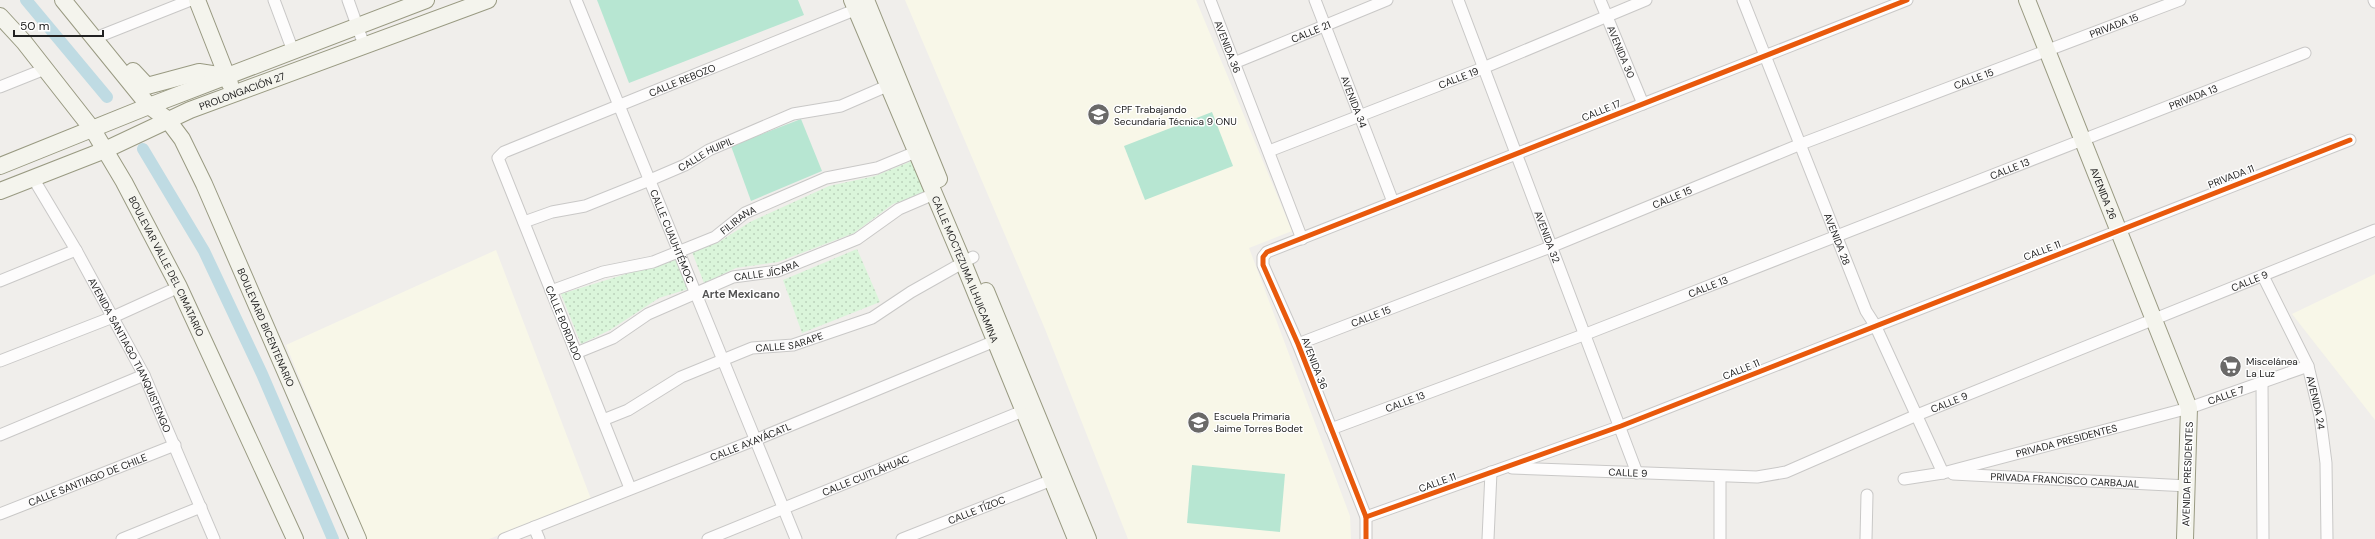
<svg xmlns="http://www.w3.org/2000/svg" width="2375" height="539" viewBox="0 0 2375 539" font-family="'DM Sans',sans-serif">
	<defs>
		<pattern id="park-dots" width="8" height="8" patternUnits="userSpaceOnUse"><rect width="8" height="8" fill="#daf5da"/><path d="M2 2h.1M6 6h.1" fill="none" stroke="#bbd2bb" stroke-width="1.8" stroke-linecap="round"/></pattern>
	</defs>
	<rect width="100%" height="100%" fill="#f0eeeb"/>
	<g fill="#f8f7e8">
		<path d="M905 0H1196L1292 231 1249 248 1350 516 1351 539H1128L1045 329Z"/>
		<path d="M496 250 591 499 489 539H366L286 345Z"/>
		<path d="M2375 274V420L2292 314Z"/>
	</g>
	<g fill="url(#park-dots)">
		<path d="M912 161 927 192 893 204 854 233 778 262 736 268 704 283 692 252 719 242 750 222 829 186 875 176Z"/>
		<path d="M857 249 880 302 802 333 783 280Z"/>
		<path d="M678 258 688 289 659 298 610 330 581 344 561 294Z"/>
	</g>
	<g fill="#b7e6d2">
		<path d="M597 0H798L804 15 629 83Z"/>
		<path d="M1212 112 1233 166 1145 200 1124 146Z"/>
		<path d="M801 119 822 171 751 201 731 146Z"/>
		<path d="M1192 465 1285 474 1280 532 1187 523Z"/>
	</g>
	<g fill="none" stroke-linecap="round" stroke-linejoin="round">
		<g stroke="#bfdbe3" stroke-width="12">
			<path d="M26 0 107 97"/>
			<path d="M143 149 204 251 262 374 333 539"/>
		</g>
		<defs>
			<g id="street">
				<path d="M274 0 293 51"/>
				<path d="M348 0 364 45"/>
				<path id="s1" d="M576 0 796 539"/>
				<path id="s2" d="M1210 0 1302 239"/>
				<path id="s3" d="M1315 0 1393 202"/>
				<path id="s4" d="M1458 0 1637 473"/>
				<path id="s5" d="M1600 0 1643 104"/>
				<path id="s6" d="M1743 0 1866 311 1875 325 1943 473"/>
				<path d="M2374 0 2375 2"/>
				<path d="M95 38 191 0"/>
				<path id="s7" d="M1234 63 1387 0"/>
				<path d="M0 87 45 69"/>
				<path id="s8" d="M1269 151 1483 68 1646 0"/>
				<path id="s9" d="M33 178 76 250 144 375 214 539"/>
				<path id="s10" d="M524 222 552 212 585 206 650 180 685 165 709 150 793 114 841 106 887 86"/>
				<path id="s11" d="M2263 276 2308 366 2320 416 2326 463 2327 539"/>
				<path d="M0 281 76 250"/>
				<path id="s12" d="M551 291 603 272 653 262 715 237 745 213 826 178 877 168 923 149"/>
				<path id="s13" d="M1298 344 1553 246 1801 144 2180 0"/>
				<path id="s14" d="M576 353 613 338 648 314 733 277 778 271 857 239 899 209 934 194"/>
				<path d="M0 361 113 317 179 287"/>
				<path d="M2262 382 2263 539"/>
				<path id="s15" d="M603 420 628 410 681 377 752 348 793 345 872 318 911 292 973 257"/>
				<path id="s16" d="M1331 429 1586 334 2305 53"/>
				<path d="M0 435 144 375"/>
				<path id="s17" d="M1512 468 1757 477 1786 472 1917 415 2375 230"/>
				<path id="s18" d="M1953 474 2188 486"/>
				<path id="s19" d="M1904 479 1943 473 2189 408 2308 366"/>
				<path id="s20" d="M630 488 498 158 504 152 862 7"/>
				<path id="s21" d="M0 514 175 445"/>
				<path d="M1366 517 1621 426 2350 140"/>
				<path d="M534 527 539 539"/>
				<path d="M122 539 201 507"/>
				<path id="s22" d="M504 539 755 440 995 341"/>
				<path id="s23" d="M708 539 1023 411"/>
				<path id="s24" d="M902 539 1052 480"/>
				<path d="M1366 539V517L1298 344 1263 265V257L1267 252 1907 0"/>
				<path d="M1488 539 1491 472"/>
				<path d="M1720 539V477"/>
				<path d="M1866 539 1867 495"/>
			</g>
			<g id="secondary">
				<path id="s25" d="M63 0 149 106 167 119 182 139 204 184 358 539"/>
				<path d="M197 0 230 84"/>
				<path id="s26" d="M852 0 963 262 1076 539"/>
				<path d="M866 0 939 179"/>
				<path id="s27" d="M2027 0 2189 408 2185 539"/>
				<path id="s28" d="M0 16 24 42 93 130 124 182 179 287 295 539"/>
				<path d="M133 71 147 86 199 72 225 76"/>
				<path d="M0 166 149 106 426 0"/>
				<path id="s29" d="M0 191 105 150 190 110 488 0"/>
				<path d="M986 291 1088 539"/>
			</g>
		</defs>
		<use href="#street" stroke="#c9c8c7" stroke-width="13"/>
		<use href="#secondary" stroke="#999a82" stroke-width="18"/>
		<use href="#street" stroke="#fdfcfc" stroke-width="11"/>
		<use href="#secondary" stroke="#f4f4ed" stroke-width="16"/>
		<defs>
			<g id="cycleway">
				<path d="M1366 517 1621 426 2350 140"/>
				<path d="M1366 539V517L1298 344 1263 265V257L1267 252 1907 0"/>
			</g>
		</defs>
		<use href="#cycleway" stroke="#fff" stroke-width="8"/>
		<use href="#cycleway" stroke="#e8590c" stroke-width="5"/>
	</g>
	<defs>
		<symbol id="school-disc" viewBox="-11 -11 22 22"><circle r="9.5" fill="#6a6968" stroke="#fff"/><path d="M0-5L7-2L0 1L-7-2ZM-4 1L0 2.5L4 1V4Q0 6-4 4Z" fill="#fff"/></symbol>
		<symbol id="supermarket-disc" viewBox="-11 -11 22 22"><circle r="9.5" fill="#6a6968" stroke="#fff"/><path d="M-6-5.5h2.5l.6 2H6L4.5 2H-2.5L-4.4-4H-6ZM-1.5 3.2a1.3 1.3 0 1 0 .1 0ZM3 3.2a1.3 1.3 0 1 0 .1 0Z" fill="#fff"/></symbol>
	</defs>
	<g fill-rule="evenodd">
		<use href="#school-disc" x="1086" y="102" width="25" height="25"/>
		<use href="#supermarket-disc" x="2218" y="354" width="25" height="25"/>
		<use href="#school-disc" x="1186" y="410" width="25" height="25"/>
	</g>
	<g text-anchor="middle" stroke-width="3" stroke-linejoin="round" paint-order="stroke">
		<g font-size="10" fill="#222" stroke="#fff">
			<text dy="4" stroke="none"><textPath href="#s13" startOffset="876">PRIVADA 15</textPath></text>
			<text dy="4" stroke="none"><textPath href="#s7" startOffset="83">CALLE 21</textPath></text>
			<text dy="4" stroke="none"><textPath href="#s2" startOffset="50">AVENIDA 36</textPath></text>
			<text dy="4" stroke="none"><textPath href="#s5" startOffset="56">AVENIDA 30</textPath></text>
			<text dy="4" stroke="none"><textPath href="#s8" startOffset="203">CALLE 19</textPath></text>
			<text dy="4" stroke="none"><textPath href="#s13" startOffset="726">CALLE 15</textPath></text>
			<text dy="4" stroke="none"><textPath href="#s20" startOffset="556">CALLE REBOZO</textPath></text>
			<text dy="4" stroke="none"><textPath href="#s29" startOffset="262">PROLONGACIÓN 27</textPath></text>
			<text dy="4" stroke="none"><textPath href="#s16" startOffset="924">PRIVADA 13</textPath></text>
			<text dy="4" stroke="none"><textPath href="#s3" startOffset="109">AVENIDA 34</textPath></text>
			<text transform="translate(1601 110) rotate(-22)" y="4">CALLE 17</text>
			<text dy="4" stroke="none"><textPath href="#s10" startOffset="195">CALLE HUIPIL</textPath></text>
			<text dy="4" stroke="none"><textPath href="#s16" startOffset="727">CALLE 13</textPath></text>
			<text transform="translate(2231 176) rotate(-21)" y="4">PRIVADA 11</text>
			<text dy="4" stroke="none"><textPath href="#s27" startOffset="208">AVENIDA 26</textPath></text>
			<text dy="4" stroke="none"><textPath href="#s13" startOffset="402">CALLE 15</textPath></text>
			<text dy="4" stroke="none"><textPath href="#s12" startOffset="202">FILIRANA</textPath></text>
			<text dy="4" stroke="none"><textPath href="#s1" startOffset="255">CALLE CUAUHTÉMOC</textPath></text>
			<text dy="4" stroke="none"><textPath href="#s4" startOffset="253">AVENIDA 32</textPath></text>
			<text dy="4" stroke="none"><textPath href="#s6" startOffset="257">AVENIDA 28</textPath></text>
			<text transform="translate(2042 250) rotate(-21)" y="4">CALLE 11</text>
			<text dy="4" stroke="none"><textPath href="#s28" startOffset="302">BOULEVAR VALLE DEL CIMATARIO</textPath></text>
			<text dy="4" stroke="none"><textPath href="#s14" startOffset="209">CALLE JÍCARA</textPath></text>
			<text dy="4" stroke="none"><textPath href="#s26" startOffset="292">CALLE MOCTEZUMA ILHUICAMINA</textPath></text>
			<text dy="4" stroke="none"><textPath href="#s17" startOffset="776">CALLE 9</textPath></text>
			<text dy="4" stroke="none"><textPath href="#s16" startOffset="403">CALLE 13</textPath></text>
			<text dy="4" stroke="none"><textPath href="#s13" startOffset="78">CALLE 15</textPath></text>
			<text transform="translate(564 323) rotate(68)" y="4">CALLE BORDADO</text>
			<text dy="4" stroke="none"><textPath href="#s25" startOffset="390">BOULEVARD BICENTENARIO</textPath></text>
			<text dy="4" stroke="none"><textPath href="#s15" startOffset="204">CALLE SARAPE</textPath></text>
			<text dy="4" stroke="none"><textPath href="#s9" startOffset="202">AVENIDA SANTIAGO TIANQUISTENGO</textPath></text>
			<text transform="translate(1315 363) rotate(69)" y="4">AVENIDA 36</text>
			<text transform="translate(1741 369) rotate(-22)" y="4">CALLE 11</text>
			<text dy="4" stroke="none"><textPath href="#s19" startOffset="333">CALLE 7</textPath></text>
			<text dy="4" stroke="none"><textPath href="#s16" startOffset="79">CALLE 13</textPath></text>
			<text dy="4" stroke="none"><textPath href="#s17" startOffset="452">CALLE 9</textPath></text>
			<text dy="4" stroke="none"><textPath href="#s11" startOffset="138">AVENIDA 24</textPath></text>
			<text dy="4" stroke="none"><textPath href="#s22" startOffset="265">CALLE AXAYÁCATL</textPath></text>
			<text dy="4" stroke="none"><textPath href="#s19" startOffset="167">PRIVADA PRESIDENTES</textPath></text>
			<text dy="4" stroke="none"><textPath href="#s17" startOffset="116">CALLE 9</textPath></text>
			<text transform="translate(2187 474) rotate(-88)" y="4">AVENIDA PRESIDENTES</text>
			<text dy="4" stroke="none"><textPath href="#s23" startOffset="170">CALLE CUITLÁHUAC</textPath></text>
			<text dy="4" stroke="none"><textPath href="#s21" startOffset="94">CALLE SANTIAGO DE CHILE</textPath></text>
			<text dy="4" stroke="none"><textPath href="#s18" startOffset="112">PRIVADA FRANCISCO CARBAJAL</textPath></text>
			<text transform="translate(1437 482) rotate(-20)" y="4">CALLE 11</text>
			<text dy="4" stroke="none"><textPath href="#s24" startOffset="80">CALLE TÍZOC</textPath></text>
		</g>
		<g font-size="10" fill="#222" stroke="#fff" text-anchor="start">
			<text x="1114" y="113">CPF Trabajando<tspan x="1114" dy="12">Secundaria Técnica 9 ONU</tspan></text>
			<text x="2246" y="365">Miscelánea<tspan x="2246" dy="12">La Luz</tspan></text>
			<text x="1214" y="420">Escuela Primaria<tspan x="1214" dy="12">Jaime Torres Bodet</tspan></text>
		</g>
		<g font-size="11" font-weight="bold" fill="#555" stroke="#fff">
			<text x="741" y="298">Arte Mexicano</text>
		</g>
	</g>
	<path d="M14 30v6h89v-6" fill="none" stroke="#222222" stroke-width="2"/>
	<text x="20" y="30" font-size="12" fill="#222222" stroke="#ffffff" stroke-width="3" paint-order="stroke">50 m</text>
</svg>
